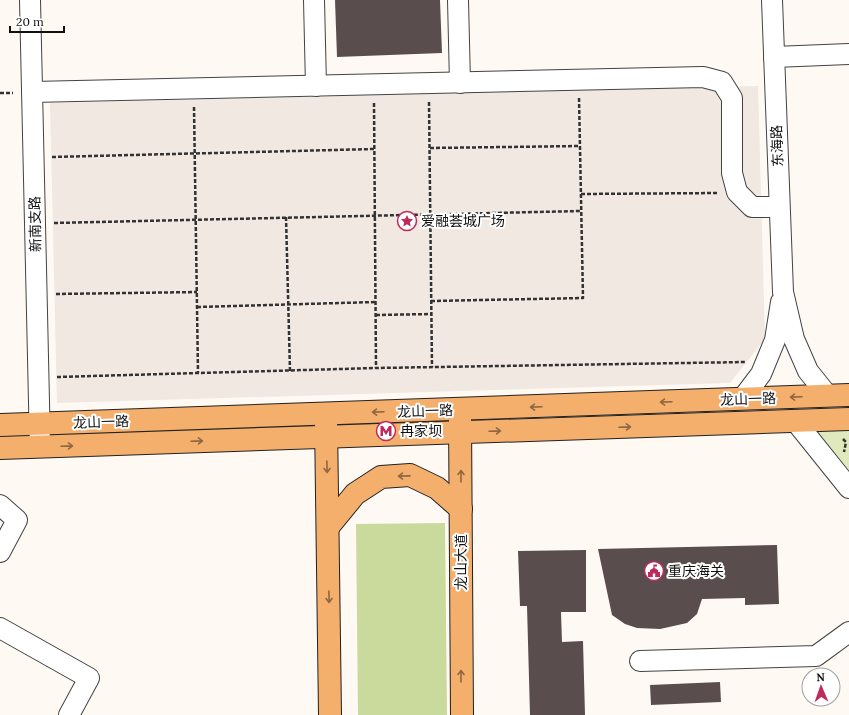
<svg xmlns="http://www.w3.org/2000/svg" width="849" height="715" viewBox="0 0 849 715" font-family="Lora,'Noto Sans SC',serif">
	<rect width="100%" height="100%" fill="#fff9f4"/>
	<path fill="#e0e9bd" d="M849 429V470L816 430Z"/>
	<path fill="#c9da9c" d="M445 523 447 715H358L356 524Z"/>
	<path fill="#f0e8e1" d="M758 86 765 339 730 383 57 403 50 103Z"/>
	<g fill="#594e4d">
		<path d="M335 0H440L442 53 337 57Z"/>
		<path d="M777 545 779 604 745 605V598L702 599 697 614 687 623 660 629 637 628 625 624 612 615 598 549Z"/>
		<path d="M586 550V612H561L562 642 583 641 585 715H530L527 606H520L518 551Z"/>
		<path d="M720 682 721 702 651 705 650 685Z"/>
	</g>
	<g fill="none" stroke-linecap="round" stroke-linejoin="round">
		<defs>
			<g id="minor">
				<path d="M30 0 40 447"/>
				<path d="M314 0 316 86"/>
				<path d="M458 0 460 83"/>
				<path d="M772 0 783 292 794 339 808 371 828 396"/>
				<path d="M774 57 849 54"/>
				<path d="M32 92 703 77 722 82 732 98V173L737 192 752 207H779"/>
				<path d="M742 399 761 374 775 340 781 302"/>
				<path d="M796 422 849 488"/>
				<path d="M0 505 17 520 0 552"/>
				<path d="M0 628 89 678 69 715"/>
				<path d="M640 661 816 656 849 632"/>
			</g>
			<g id="major">
				<path d="M460 418 462 715"/>
				<path d="M326 421 330 715"/>
				<path d="M0 425 849 395"/>
				<path d="M0 448 849 419"/>
				<path d="M328 527 355 494 381 477 410 475 437 488 461 509"/>
			</g>
		</defs>
		<use href="#minor" stroke="#434343" stroke-width="22"/>
		<use href="#major" stroke="#212121" stroke-width="24"/>
		<g stroke="#323232" stroke-width="2.5" stroke-dasharray="4 2" stroke-linecap="butt">
			<path d="M0 93H13"/>
			<path d="M429 102 432 367"/>
			<path d="M374 103 376 368"/>
			<path d="M194 107 198 373"/>
			<path d="M430 148 580 146"/>
			<path d="M52 157 374 149"/>
			<path d="M581 194 719 193"/>
			<path d="M286 217 290 371"/>
			<path d="M54 223 581 211"/>
			<path d="M56 294 197 292"/>
			<path d="M431 301 583 298 579 98"/>
			<path d="M197 307 376 302"/>
			<path d="M376 315 431 314"/>
			<path d="M57 377 376 368 746 362"/>
			<path d="M843 439 846 442 844 452"/>
		</g>
		<use href="#minor" stroke="#fff" stroke-width="20"/>
		<use href="#major" stroke="#f5af6d" stroke-width="22"/>
	</g>
	<defs><path id="oneway-shaft" d="M-6 0H5M1.5-3L5.5 0L1.5 3" fill="none" stroke-width="1.6" stroke-linecap="round" stroke-linejoin="round"/></defs>
	<g stroke="#8e6743">
		<use href="#oneway-shaft" transform="translate(796 397) rotate(178)"/>
		<use href="#oneway-shaft" transform="translate(666 402) rotate(178)"/>
		<use href="#oneway-shaft" transform="translate(536 407) rotate(178)"/>
		<use href="#oneway-shaft" transform="translate(378 412) rotate(178)"/>
		<use href="#oneway-shaft" transform="translate(625 427) rotate(-2)"/>
		<use href="#oneway-shaft" transform="translate(495 431) rotate(-2)"/>
		<use href="#oneway-shaft" transform="translate(197 441) rotate(-2)"/>
		<use href="#oneway-shaft" transform="translate(67 446) rotate(-2)"/>
		<use href="#oneway-shaft" transform="translate(327 467) rotate(89)"/>
		<use href="#oneway-shaft" transform="translate(404 476) rotate(179)"/>
		<use href="#oneway-shaft" transform="translate(461 476) rotate(-90)"/>
		<use href="#oneway-shaft" transform="translate(329 597) rotate(89)"/>
		<use href="#oneway-shaft" transform="translate(461 676) rotate(-90)"/>
	</g>
	<defs>
		<symbol id="sight-ring" viewBox="-11 -11 22 22"><circle r="9.5" fill="#fff" stroke="#be2a5a" stroke-width="1.5"/><path d="M0-6L1.8-2.2L6-1.7L2.9 1.2L3.7 5.4L0 3.3L-3.7 5.4L-2.9 1.2L-6-1.7L-1.8-2.2Z" fill="#be2a5a"/></symbol>
		<symbol id="metro-ring" viewBox="-11 -11 22 22"><circle r="9.5" fill="#fff" stroke="#be2a5a" stroke-width="1.5"/><path d="M-5.5 5V-5H-3L0 0L3-5H5.5V5H3V-.5L0 4L-3-.5V5Z" fill="#be2a5a"/></symbol>
		<symbol id="civic-ring" viewBox="-11 -11 22 22"><circle r="9.5" fill="#fff" stroke="#be2a5a" stroke-width="1.5"/><path d="M-.6-6.5H3V-4.5H.6V-3L4-1V1h2V6H-6V1h2V-1L-.6-3ZM-1.2 2.5V6h2.4V2.5Z" fill="#be2a5a"/></symbol>
	</defs>
	<g fill-rule="evenodd">
		<use href="#sight-ring" x="396" y="210" width="22" height="22"/>
		<use href="#metro-ring" x="375" y="420" width="22" height="22"/>
		<use href="#civic-ring" x="643" y="560" width="22" height="22"/>
	</g>
	<g text-anchor="middle" stroke-width="4" stroke-linejoin="round" paint-order="stroke">
		<g font-size="14" fill="#101010" stroke="#fff">
			<text transform="translate(777 146) rotate(-92)" y="5">东海路</text>
			<text transform="translate(35 224) rotate(-91)" y="5">新南支路</text>
			<text transform="translate(748 399) rotate(-2)" y="5">龙山一路</text>
			<text transform="translate(425 411) rotate(-2)" y="5">龙山一路</text>
			<text transform="translate(101 422) rotate(-2)" y="5">龙山一路</text>
			<text transform="translate(461 562) rotate(-90)" y="5">龙山大道</text>
		</g>
		<g font-size="14" fill="#101010" stroke="#fff" text-anchor="start">
			<text x="421" y="226">爱融荟城广场</text>
			<text x="400" y="436">冉家坝</text>
			<text x="668" y="576">重庆海关</text>
		</g>
	</g>
	<g transform="translate(821 687) rotate(358)"><circle r="19" fill="#ffffff" stroke="#9f9f9f"/>
	<path d="M0-3L7 15L0 10L-7 15Z" fill="#be2a5a"/>
	<text y="-6" font-size="11" font-weight="bold" text-anchor="middle" fill="#101010">N</text>
	</g>
	<path d="M10 26v6h54v-6" fill="none" stroke="#101010" stroke-width="2"/>
	<text x="16" y="26" font-size="12" fill="#101010" stroke="#ffffff" stroke-width="3" paint-order="stroke">20 m</text>
</svg>
